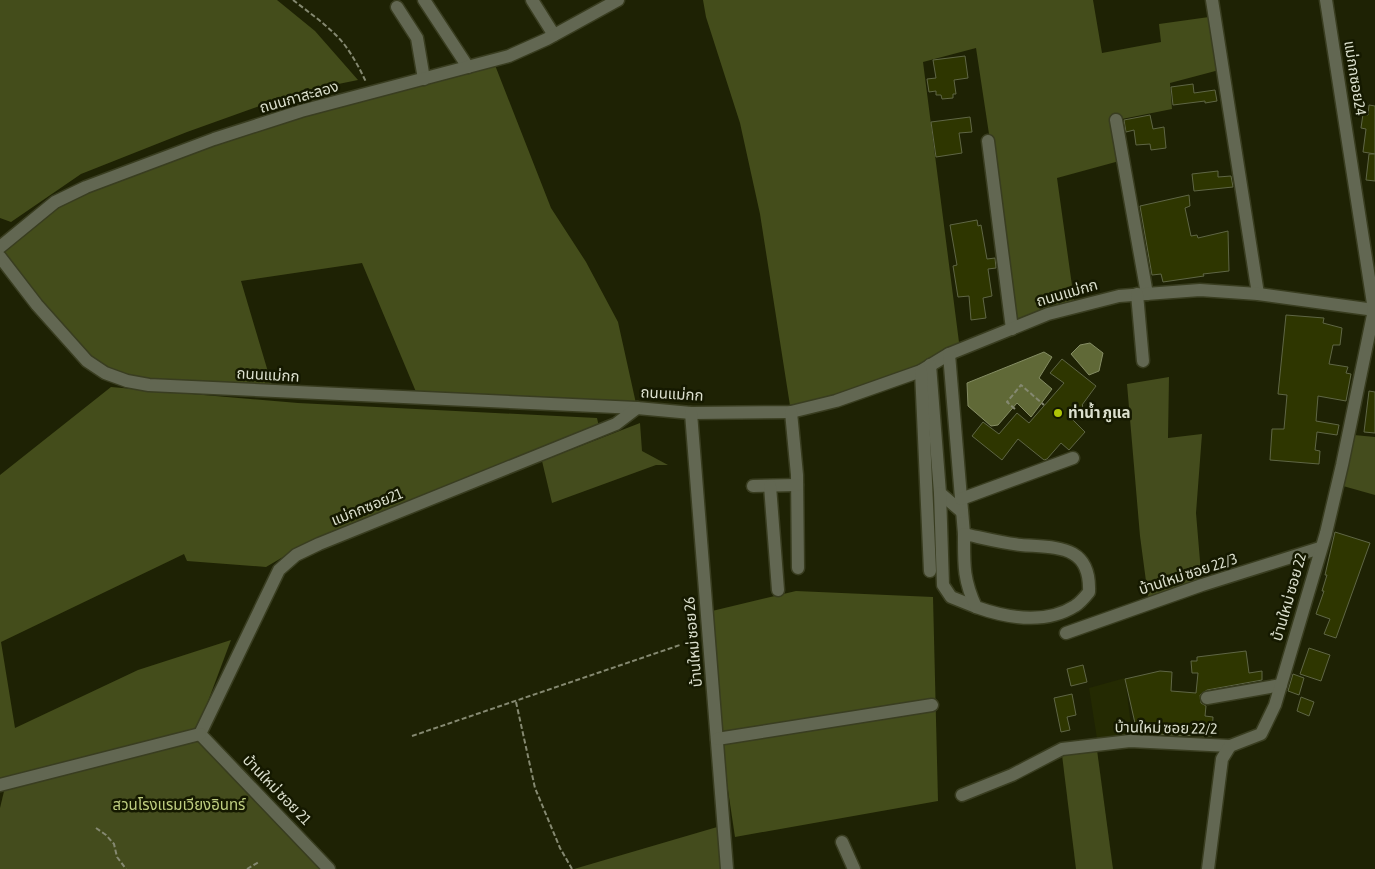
<svg xmlns="http://www.w3.org/2000/svg" width="1375" height="869" viewBox="0 0 1375 869" font-family="'Asap Condensed','Noto Sans Thai',sans-serif">
	<rect width="100%" height="100%" fill="#1e2204"/>
	<path fill="#242a02" d="M1125 678 1133 741 1098 745 1089 688Z"/>
	<g fill="#444c1d">
		<path d="M1169 377 1168 438 1202 434 1196 513 1202 585 1149 604 1140 536 1127 384Z"/>
		<path d="M640 423 642 451 668 465H656L552 503 542 461Z"/>
		<path d="M1354 435 1375 437V495L1343 486Z"/>
		<path d="M200 734 329 869H0V808L6 783Z"/>
		<path d="M1097 750 1113 869H1076L1062 755Z"/>
		<path d="M724 825 727 869H574Z"/>
	</g>
	<g fill="#444d1b">
		<path d="M0 0H277L315 31 358 80 299 92 187 132 81 174 11 222 0 218Z"/>
		<path d="M703 0H1093L1102 53 1161 42 1159 24 1209 17 1223 69 1170 83 1172 109 1117 120 1123 160 1057 178 1075 307 1018 326 976 48 923 62 960 350 791 412 760 214 740 123 706 17Z"/>
		<path d="M493 60 551 208 586 262 618 322 637 408 419 399 362 263 241 281 274 392 142 384 82 356 43 312 0 247 55 202 214 139Z"/>
		<path d="M111 387 298 403 597 418 599 427 312 540 266 567 187 561 184 554 1 642 15 728 138 670 231 640 198 728 0 779V475Z"/>
		<path d="M796 591 933 597 938 801 735 837 722 750 712 611Z"/>
	</g>
	<g fill="#606937" stroke="#858d64">
		<path d="M1090 343 1103 353 1099 371 1089 375 1071 354 1080 345Z"/>
		<path d="M1044 352 1052 357 1039 378 1052 389 1031 417 1017 403 998 425 991 426 968 406 967 383Z"/>
	</g>
	<g fill="#2e3600" stroke="#5f6645">
		<path d="M965 56 968 78 954 80 956 94H953V98L942 99 941 95H936V91L929 92 927 79 936 78 933 60Z"/>
		<path d="M1193 84 1194 93 1215 90 1217 101 1205 103V101L1173 105 1171 87Z"/>
		<path d="M1369 105 1375 106V154L1363 152 1366 129 1361 128 1363 114 1368 115Z"/>
		<path d="M1150 115 1153 129 1164 127 1166 148 1151 150 1150 144 1136 145 1134 130 1126 132 1124 120Z"/>
		<path d="M970 117 972 132 959 133 962 153 936 157 931 122Z"/>
		<path d="M1369 154H1375V181L1366 180Z"/>
		<path d="M1218 171V177L1231 176 1233 187 1194 191 1192 174Z"/>
		<path d="M1189 195 1190 206 1185 208 1191 236 1197 235 1198 238 1228 231 1229 271 1203 274 1204 276 1163 282 1161 274 1152 275 1140 206Z"/>
		<path d="M977 220 978 226 981 225 987 259 995 258 996 268 988 269 992 296 983 298 986 318 971 320 969 296 958 297 953 266 957 265 950 225Z"/>
		<path d="M1286 315 1324 318 1323 323 1342 328 1340 345H1333L1329 364 1348 367 1346 373 1351 374 1346 401 1318 396 1316 421 1339 425 1337 435 1317 432 1315 450 1320 451 1319 464 1270 460 1272 429H1284L1287 395 1278 394Z"/>
		<path d="M1062 359 1096 386 1082 405 1083 406 1072 419 1085 432 1069 450 1061 443 1047 459 1044 460 1018 439 1002 460 972 436 983 422 999 434 1017 413 1029 423 1064 383 1050 373Z"/>
		<path d="M1369 391 1375 392V433L1364 432Z"/>
		<path d="M1335 532 1370 543 1336 638 1324 634 1330 619 1316 614 1324 591H1322L1327 575H1325Z"/>
		<path d="M1309 648 1330 655 1321 681 1300 674Z"/>
		<path d="M1246 651 1249 673 1262 671V680L1207 690 1200 695 1201 703 1206 706 1205 716 1213 717 1212 736 1170 735 1137 732 1125 679 1160 671 1172 672 1171 691 1196 693 1198 673H1192L1191 661H1197V657Z"/>
		<path d="M1083 665 1087 682 1071 686 1067 669Z"/>
		<path d="M1293 674 1304 678 1299 695 1288 691Z"/>
		<path d="M1072 694 1076 715 1067 717 1070 730 1061 732 1054 698Z"/>
		<path d="M1301 697 1314 702 1309 716 1297 711Z"/>
	</g>
	<g fill="none" stroke-linecap="round" stroke-linejoin="round">
		<defs>
			<g id="minor">
				<path d="M424 0 468 67"/>
				<path d="M532 0 554 35"/>
				<path d="M1212 0 1258 294"/>
				<path d="M397 7 417 38 424 79"/>
				<path d="M1116 120 1147 294"/>
				<path d="M988 141 1012 329"/>
				<path d="M0 247 55 202 86 187 214 139 301 111 509 56 547 39 618 0"/>
				<path d="M0 257 37 305 87 361 105 373 127 381 149 385 637 408 691 413 791 412 836 401 921 371 949 354 1048 314 1119 296 1200 290 1258 294 1375 310"/>
				<path d="M1137 294 1143 361"/>
				<path d="M949 354 964 534"/>
				<path d="M930 365 940 493 962 512"/>
				<path d="M921 371 930 571"/>
				<path d="M791 412 797 475 798 568"/>
				<path d="M691 413 727 869"/>
				<path d="M753 486 797 485"/>
				<path d="M770 486 778 590"/>
				<path d="M940 493 943 585 951 597 976 607"/>
				<path d="M961 499 1073 458"/>
				<path d="M964 534C983 538 1002 543 1021 545 1056 548 1091 544 1089 592 1085 597 1080 603 1075 606 1045 625 1007 618 976 607 963 579 964 564 964 534Z"/>
				<path d="M1066 633 1202 585 1320 548"/>
				<path d="M1207 698 1281 685"/>
				<path d="M200 734 279 570 296 555 319 544 616 424 637 408"/>
				<path d="M200 734 329 869"/>
				<path d="M717 739 932 705"/>
				<path d="M0 785 200 734"/>
				<path d="M962 795 1012 775 1062 749 1130 741 1230 746"/>
				<path d="M842 842 854 869"/>
				<path d="M1208 869 1222 759 1230 746 1261 734 1275 705 1326 533 1342 465 1374 310 1326 0"/>
			</g>
		</defs>
		<use href="#minor" stroke="#393d20" stroke-width="15"/>
		<g stroke="#858971" stroke-width="2" stroke-dasharray="5 2.5" stroke-linecap="butt">
			<path d="M293 0C311 14 330 27 344 44 353 56 360 69 366 82"/>
			<path d="M1015 409 1007 402 1021 385 1044 405"/>
			<path d="M516 702 535 788 560 848 572 869"/>
			<path d="M412 736 680 645"/>
			<path d="M96 828 106 835 114 844 117 857 126 869"/>
			<path d="M247 869 259 862"/>
		</g>
		<use href="#minor" stroke="#626752" stroke-width="12"/>
	</g>
	<circle fill="#afc507" stroke="#151900" stroke-width="2" cx="1058" cy="413" r="5"/>
	<g text-anchor="middle" stroke-width="5" stroke-linejoin="round" paint-order="stroke">
		<g font-size="15" fill="#dce0ce" stroke="#151900">
			<text transform="translate(1355 78) rotate(81)" y="5">แม่กกซอย24</text>
			<text transform="translate(299 97) rotate(-16)" y="5">ถนนกาสะลอง</text>
			<text transform="translate(1067 293) rotate(-16)" y="5">ถนนแม่กก</text>
			<text transform="translate(268 375) rotate(3)" y="5">ถนนแม่กก</text>
			<text transform="translate(672 394) rotate(3)" y="5">ถนนแม่กก</text>
			<text transform="translate(367 507) rotate(-22)" y="5">แม่กกซอย21</text>
			<text transform="translate(1188 574) rotate(-18)" y="5">บ้านใหม่ ซอย 22/3</text>
			<text transform="translate(1289 597) rotate(-74)" y="5">บ้านใหม่ ซอย 22</text>
			<text transform="translate(693 642) rotate(-95)" y="5">บ้านใหม่ ซอย 26</text>
			<text transform="translate(1166 728) rotate(1)" y="5">บ้านใหม่ ซอย 22/2</text>
			<text transform="translate(277 790) rotate(46)" y="5">บ้านใหม่ ซอย 21</text>
		</g>
		<g font-size="15" font-weight="bold" fill="#dce0ce" stroke="#151900" text-anchor="start">
			<text x="1068" y="418">ท่าน้ำ ภูแล</text>
		</g>
		<g font-size="15" fill="#bfce80" stroke="#151900">
			<text x="179" y="810">สวนโรงแรมเวียงอินทร์</text>
		</g>
	</g>
</svg>
